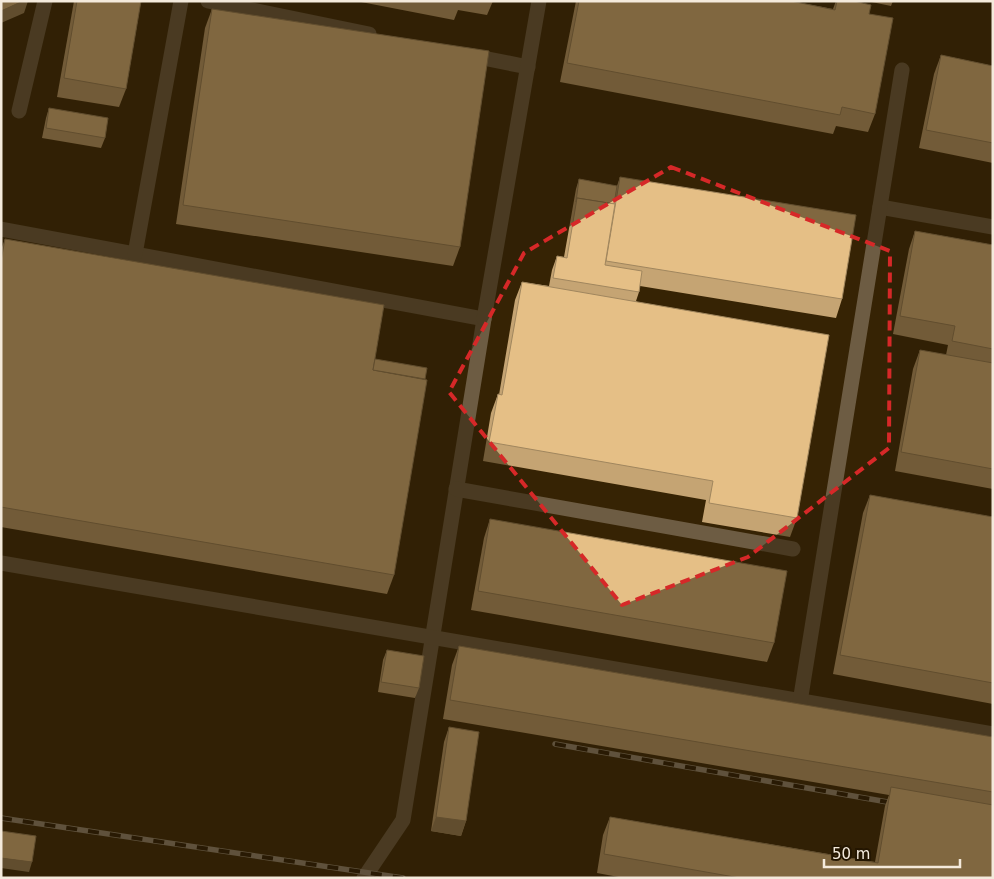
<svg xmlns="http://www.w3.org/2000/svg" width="994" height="879" viewBox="0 0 994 879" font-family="'DejaVu Sans',sans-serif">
	<rect width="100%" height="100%" fill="#2e1f07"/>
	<rect fill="#362304" x="1" y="1" width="992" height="877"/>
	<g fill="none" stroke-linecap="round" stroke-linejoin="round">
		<g stroke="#6d5c43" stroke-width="15">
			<path d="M208 1 369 34"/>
			<path d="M468 55 528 67"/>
			<path d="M19 111 45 1"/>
			<path d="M880 207 993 227"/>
			<path d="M1 229 484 319 403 820 364 878"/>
			<path d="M135 254 181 1"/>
			<path d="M484 319 539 1"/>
			<path d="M456 489 793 549"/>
			<path d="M1 563 993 734"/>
			<path d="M800 702 902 70"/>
		</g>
		<defs>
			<g id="rail">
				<path d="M555 744 899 804"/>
				<path d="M1 818 403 878"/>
			</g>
		</defs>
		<use href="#rail" stroke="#9b8f7c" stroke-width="5.5"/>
		<use href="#rail" stroke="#241601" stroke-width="4" stroke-dasharray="11" stroke-linecap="butt"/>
	</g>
	<g fill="#c5a473">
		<path d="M74 1H141L126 89 119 107 57 97Z"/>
		<path d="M356 1H493L487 15 458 10 454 20Z"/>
		<path d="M576 1H791L833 9 836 1H854L869 14 875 114 868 132 836 126 833 134 560 82Z"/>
		<path d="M867 1H893L891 6Z"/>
		<path d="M212 9 460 247 453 266 176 224 205 28Z"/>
		<path d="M941 55 993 66V163L919 148 934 74Z"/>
		<path d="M49 108 105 138 101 148 42 138 46 118Z"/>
		<path d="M620 177 842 299 836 318 640 286 639 292 636 301 797 518 790 537 702 522 706 500 483 461 491 413 498 394 499 395 515 300 522 282 549 286 552 270 557 256 564 257 576 189 579 179 617 186Z"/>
		<path d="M915 231 993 245V489L895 471 913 369 920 350 946 355 948 345 893 334 909 249Z"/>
		<path d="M5 239 375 359 394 575 387 594 1 527V250Z"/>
		<path d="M870 495 993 517V704L833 674 863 513Z"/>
		<path d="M490 519 774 643 767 662 471 610 484 538Z"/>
		<path d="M459 646 993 737V878H624L597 873 603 835 610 817 875 862 885 806 889 795 443 719 452 665Z"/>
		<path d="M387 650 419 688 415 698 378 692 383 660Z"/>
		<path d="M449 727 466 821 461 836 431 831 444 742Z"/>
	</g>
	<g fill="#a0865e">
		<path d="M23 1H28L24 13 1 23V11Z"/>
		<path d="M436 817 466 821 461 836 431 831Z"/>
		<path d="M1 858 32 862 29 872 1 868Z"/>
	</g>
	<g fill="#e5bf86" stroke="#a0865e">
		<path d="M1 1H23L1 11Z"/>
		<path d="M77 1H141L126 89 64 78Z"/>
		<path d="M579 1H791L835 10 837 1H854L871 5 869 14 893 18 875 114 842 107 840 115 567 63Z"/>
		<path d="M212 9 489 51 460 247 183 205Z"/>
		<path d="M941 55 993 66V143L926 130Z"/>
		<path d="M49 108 108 118 105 138 46 128Z"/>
		<path d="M620 177 856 215 842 299 606 261Z"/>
		<path d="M579 179 617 186 614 204 577 198 576 202Z"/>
		<path d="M577 198 615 204 605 265 642 271 639 292 553 278 557 256 567 258Z"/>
		<path d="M915 231 993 245V349L952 341 955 326 900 316Z"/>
		<path d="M5 239 384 305 373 370 427 380 394 575 1 507V261Z"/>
		<path d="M522 282 829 335 797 518 709 503 713 481 489 442 498 394 502 395Z"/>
		<path d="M920 350 993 363V469L901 452Z"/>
		<path d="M375 359 427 368 425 379 373 370Z"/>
		<path d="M870 495 993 517V683L840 655Z"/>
		<path d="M490 519 787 571 774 643 478 591Z"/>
		<path d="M459 646 993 737V792L450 700Z"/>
		<path d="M387 650 424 656 419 688 381 682Z"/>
		<path d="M449 727 479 732 466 821 436 817Z"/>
		<path d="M891 787 993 805V878H740L604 854 610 817 878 863Z"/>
		<path d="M1 831 36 836 32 862 1 858Z"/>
	</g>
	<path d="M0 0H994V879H0ZM671 167 890 251 889 448 748 557 622 605 449 392 524 253Z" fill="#2e1f07" fill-opacity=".55" fill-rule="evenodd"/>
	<path fill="none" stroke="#d62828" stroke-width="4" stroke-dasharray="10 6" stroke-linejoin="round" d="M671 167 890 251 889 448 748 557 622 605 449 392 524 253Z"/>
	<rect width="994" height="879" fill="none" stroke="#f4eadc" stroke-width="5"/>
	<path d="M824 859v8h136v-8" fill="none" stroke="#f4eadc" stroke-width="2.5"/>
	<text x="832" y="859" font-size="15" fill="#f4eadc" stroke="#241601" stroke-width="4" paint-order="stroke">50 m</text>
</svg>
